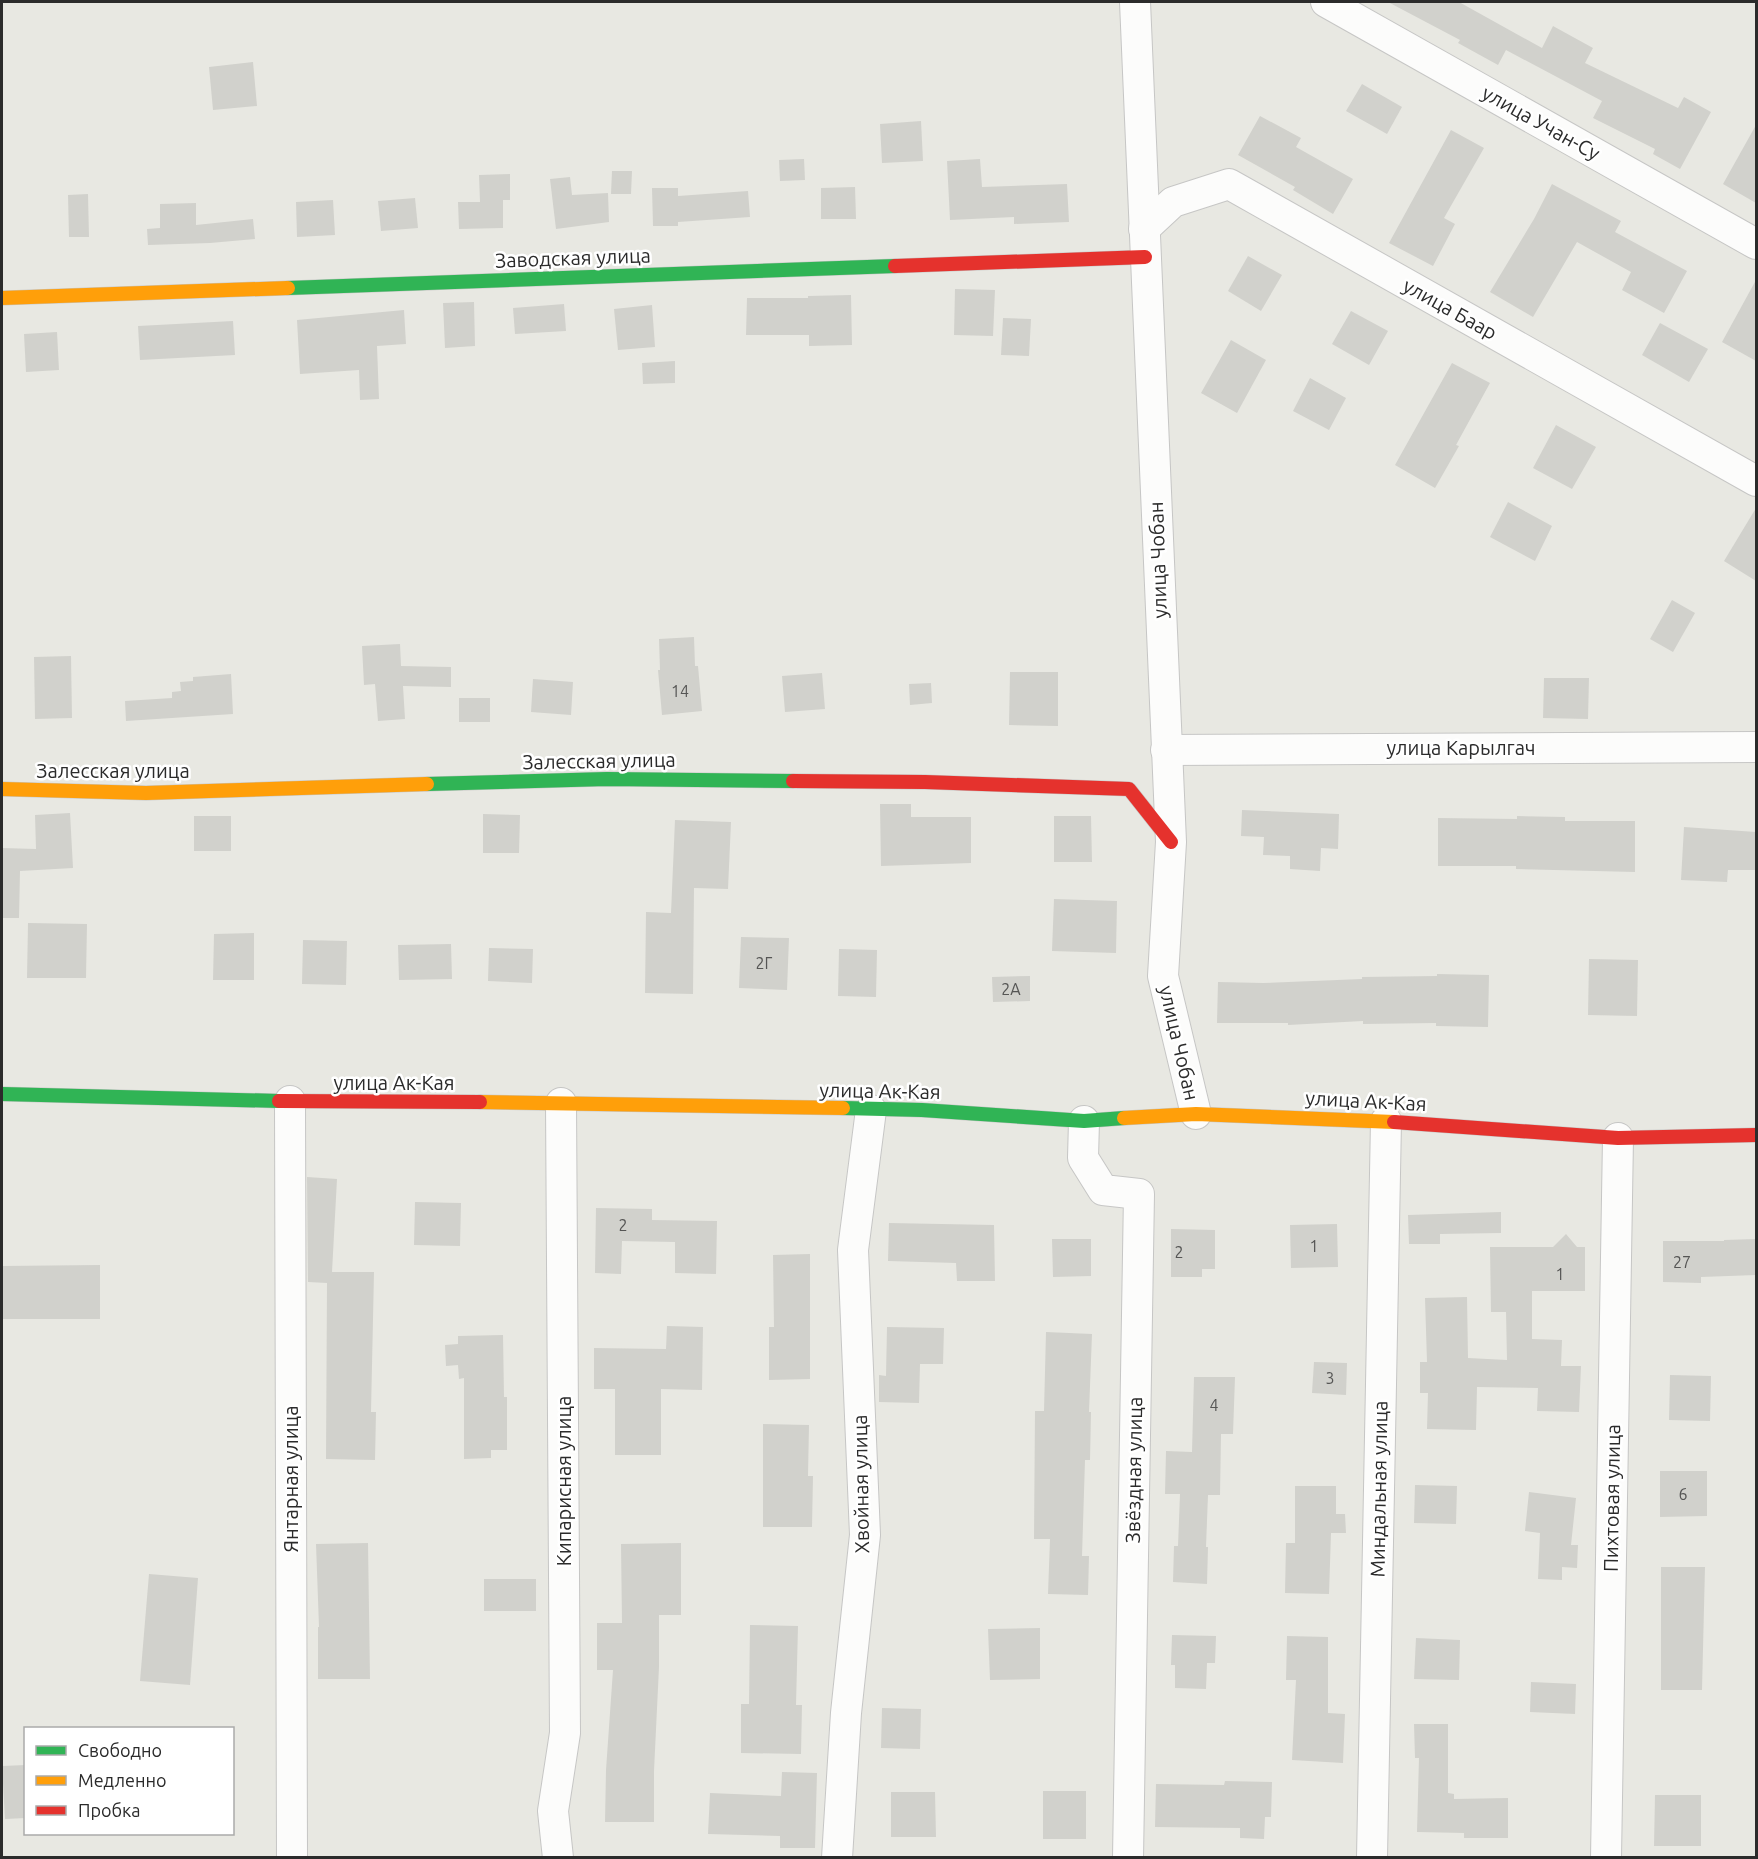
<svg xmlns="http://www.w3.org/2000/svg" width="1758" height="1859" viewBox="0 0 1758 1859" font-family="Ubuntu,sans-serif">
	<rect width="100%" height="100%" fill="#e8e8e2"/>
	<g fill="#d1d1cc">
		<path d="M1388 2H1459L1542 48 1553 26 1593 48 1585 63 1678 108 1684 97 1711 112 1680 169 1653 154 1655 149 1593 118 1602 101 1506 50 1498 65 1458 43 1460 40Z"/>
		<path d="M253 62 257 106 213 110 209 67Z"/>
		<path d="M1362 84 1402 107 1387 134 1346 111Z"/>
		<path d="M1260 116 1301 138 1296 147 1353 179 1333 214 1293 190 1295 187 1238 155Z"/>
		<path d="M921 121 923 161 882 163 880 124Z"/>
		<path d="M1756 125V203L1723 184Z"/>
		<path d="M1451 130 1484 148 1444 218 1455 224 1433 266 1389 243Z"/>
		<path d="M804 159 805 180 780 181 779 160Z"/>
		<path d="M980 159 982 187 1067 184 1069 222 1014 224V217L950 220 947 161Z"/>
		<path d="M612 171H632L631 194H611Z"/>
		<path d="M510 174V200H503V228L459 229 458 202H480L479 175Z"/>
		<path d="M570 177 572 195 608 193 609 222 556 229 550 179Z"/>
		<path d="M1552 184 1621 221 1615 232 1687 271 1664 313 1622 290 1631 272 1577 242 1533 317 1490 292 1534 219Z"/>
		<path d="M855 187 856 219H821V188Z"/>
		<path d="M652 188H678V196L748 191 750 217 678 222V226H653Z"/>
		<path d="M88 194 89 237H69L68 195Z"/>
		<path d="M415 198 418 228 381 231 378 201Z"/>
		<path d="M333 200 335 235 297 237 296 202Z"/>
		<path d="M196 203V225L253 219 255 239 210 243 148 245 147 229 160 228V204Z"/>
		<path d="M1248 256 1282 275 1261 311 1228 291Z"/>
		<path d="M1756 280V361L1722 342Z"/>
		<path d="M955 289 995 290 993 336 954 335Z"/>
		<path d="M851 295 852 345 809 346V335H746L747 298H808V296Z"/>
		<path d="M474 302 475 346 445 348 443 303Z"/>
		<path d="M564 304 566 331 515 334 513 308Z"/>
		<path d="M652 305 655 347 618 350 614 309Z"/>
		<path d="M404 310 406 344 377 346 379 399 360 400 359 370 300 374 297 320Z"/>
		<path d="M1351 311 1388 331 1369 365 1332 344Z"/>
		<path d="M1003 318 1031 319 1029 356 1001 355Z"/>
		<path d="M233 321 235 355 140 360 138 326Z"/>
		<path d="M1660 323 1708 349 1689 382 1642 355Z"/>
		<path d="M57 332 59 370 26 372 24 334Z"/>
		<path d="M1231 340 1266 360 1237 413 1201 393Z"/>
		<path d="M675 361V383L643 384 642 363Z"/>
		<path d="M1452 363 1490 383 1456 445 1459 446 1435 488 1395 465Z"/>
		<path d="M1310 378 1346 398 1329 430 1293 411Z"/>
		<path d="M1556 425 1596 447 1572 489 1533 468Z"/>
		<path d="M1508 502 1552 526 1535 561 1490 537Z"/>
		<path d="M1756 508V581L1724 561Z"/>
		<path d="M1672 600 1695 613 1673 652 1650 639Z"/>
		<path d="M694 637 695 666H698L702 711 662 715 658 670H660L659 639Z"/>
		<path d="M400 644 401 666 451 667V687L403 686 405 719 378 721 375 684 364 685 362 646Z"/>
		<path d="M71 656 72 718 35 719 34 657Z"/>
		<path d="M1010 672H1058V726L1009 725Z"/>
		<path d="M822 673 825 709 785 712 782 676Z"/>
		<path d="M231 674 233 714 126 721 125 701 172 698V692L181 691 180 682 193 681V677Z"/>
		<path d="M1544 678H1589L1588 719 1543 718Z"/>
		<path d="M533 679 573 682 571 715 531 712Z"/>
		<path d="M931 683 932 703 910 705 909 684Z"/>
		<rect x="459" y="698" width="31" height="24"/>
		<path d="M880 804H911V817H971V863L881 866Z"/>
		<path d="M1242 810 1339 814 1338 849 1321 848 1320 871 1290 869V856L1263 855 1264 837 1241 836Z"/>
		<path d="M70 813 73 868 20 871 19 918H2V848L36 849 35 815Z"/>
		<path d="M483 814 520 815 519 853H483Z"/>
		<rect x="194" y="816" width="37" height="35"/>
		<path d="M1054 816H1091L1092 862H1054Z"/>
		<path d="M1517 816 1565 817V821H1635V872L1516 869V866H1438V818L1517 819Z"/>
		<path d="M675 820 731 822 728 889 694 888 693 994 645 993 646 912 671 913Z"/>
		<path d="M1684 827 1756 832V870H1728L1727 882 1681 880Z"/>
		<path d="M1054 899 1117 901 1116 953 1052 951Z"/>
		<path d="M28 923 87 924 86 978H27Z"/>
		<path d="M254 933V980H213L214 934Z"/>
		<path d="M741 937 789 938 787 990 739 988Z"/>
		<path d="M303 940 347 941 346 985 302 984Z"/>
		<path d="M451 944 452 979 399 980 398 945Z"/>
		<path d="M489 948 533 949 532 983 488 981Z"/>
		<path d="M839 949 877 950 876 997 838 996Z"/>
		<path d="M1589 959 1638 960 1637 1016 1588 1015Z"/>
		<path d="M1437 974 1489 975 1488 1027 1436 1026V1023L1363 1024V1021L1288 1025V1023H1217L1218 982 1263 983 1362 979V977L1437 976Z"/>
		<path d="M1030 976V1001L993 1002 992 977Z"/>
		<path d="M307 1177 337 1179 332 1272H374L371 1412H376L375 1460 326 1459 327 1283 308 1282Z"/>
		<path d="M415 1202 461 1203 460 1246 414 1245Z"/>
		<path d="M596 1208 652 1209V1220L717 1221 716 1274 675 1273V1242L622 1241 621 1274 595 1273Z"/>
		<path d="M1501 1212V1233L1440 1234V1244H1409L1408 1215Z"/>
		<path d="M889 1223 994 1225 995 1281H957L956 1263 888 1261Z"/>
		<path d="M1337 1224 1338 1267 1291 1268 1290 1225Z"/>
		<path d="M1171 1229 1215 1230V1269H1202V1277H1171Z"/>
		<path d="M1566 1234 1577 1247H1585V1291H1532V1339L1562 1340 1561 1366H1581L1579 1412 1537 1411 1538 1388 1477 1387 1476 1430 1427 1429 1428 1393H1420V1362H1427L1425 1298 1467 1297 1468 1358 1507 1360 1506 1312H1491L1490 1247H1553Z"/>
		<path d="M1052 1239H1091V1276L1053 1277Z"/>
		<path d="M1756 1239V1275L1701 1277V1283L1663 1282V1241H1724V1240Z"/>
		<path d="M810 1254V1379L769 1380V1327H774L773 1255Z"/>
		<path d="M100 1265V1319H2V1266Z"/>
		<path d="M667 1326 703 1327 702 1390 661 1389V1455H615V1389H594V1348L666 1349Z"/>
		<path d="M887 1327 944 1328 943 1364H920L919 1403 879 1402V1375L886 1376Z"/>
		<path d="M1046 1332 1092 1334 1089 1412H1091L1090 1460H1085L1082 1556H1089L1088 1595 1048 1594 1050 1539H1034L1035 1411H1044Z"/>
		<path d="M503 1335 504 1397H507V1450H491V1458L464 1459V1378L459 1379 458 1365 446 1366 445 1345 458 1344V1336Z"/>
		<path d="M1314 1362 1347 1363 1346 1395 1312 1393Z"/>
		<path d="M1670 1375 1711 1376 1710 1421 1669 1420Z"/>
		<path d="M1194 1377H1235L1233 1434H1221L1220 1495H1208L1206 1547H1208L1207 1584 1173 1582 1174 1546H1178L1180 1494H1165L1166 1451 1192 1452Z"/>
		<path d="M763 1424 809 1425 808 1476H813L812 1527H763Z"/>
		<path d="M1660 1471H1707V1516L1660 1517Z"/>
		<path d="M1415 1485 1457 1486 1456 1524 1414 1523Z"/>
		<path d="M1295 1486H1336V1514H1345L1346 1533H1331L1329 1594 1285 1593 1286 1543H1295Z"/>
		<path d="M1529 1492 1576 1498 1571 1545H1578L1577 1568 1562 1567V1580L1538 1579 1540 1533 1525 1531Z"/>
		<path d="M368 1543 370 1679H318V1627H319L316 1544Z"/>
		<path d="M681 1543V1615H659V1667L654 1771V1822H605L606 1770 613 1670H597V1623H622L621 1544Z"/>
		<path d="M1661 1567H1705L1702 1690H1661Z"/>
		<path d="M149 1574 198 1578 190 1685 140 1681Z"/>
		<rect x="484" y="1579" width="52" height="32"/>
		<path d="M750 1625 798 1626 796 1705H802L801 1754 741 1753V1704H749Z"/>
		<path d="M1040 1628V1679L990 1680 988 1629Z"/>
		<path d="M1172 1635 1216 1636 1215 1663H1207L1206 1689 1175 1688V1665H1171Z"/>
		<path d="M1287 1636 1328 1637V1713L1345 1714 1343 1763 1292 1760 1296 1680H1286Z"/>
		<path d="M1416 1638 1460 1640 1459 1680 1414 1679Z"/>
		<path d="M1531 1682 1576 1684 1575 1714 1530 1712Z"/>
		<path d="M882 1708 921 1709 920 1749 881 1748Z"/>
		<path d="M1414 1724H1448V1793L1454 1794V1799L1508 1798V1838H1464V1833L1417 1832 1419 1758H1415Z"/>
		<path d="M26 1765V1818L5 1819 2 1766Z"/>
		<path d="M782 1772 817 1773 815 1848H780V1836L708 1834 710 1793 781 1796Z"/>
		<path d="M1225 1781 1272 1782 1271 1817H1265L1264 1839 1240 1838V1828L1155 1827 1156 1784 1224 1785Z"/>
		<rect x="1043" y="1791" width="43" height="48"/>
		<path d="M891 1792H935L936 1837H891Z"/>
		<path d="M1655 1795H1701V1846H1654Z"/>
	</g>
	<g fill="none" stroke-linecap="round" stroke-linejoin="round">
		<defs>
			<g id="street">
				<path d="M1135 2 1171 842 1163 976 1196 1114"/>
				<path d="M1326 2 1756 244"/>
				<path d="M1144 229 1173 202 1229 184 1756 481"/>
				<path d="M1166 750 1756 747"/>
				<path d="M290 1101 292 1858"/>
				<path d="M1084 1121 1083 1158 1103 1190 1139 1194 1128 1858"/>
				<path d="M558 1858 553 1811 565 1733 561 1103"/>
				<path d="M837 1858 846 1713 865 1535 853 1250 871 1110"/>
				<path d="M1372 1858 1386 1121"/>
				<path d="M1606 1858 1618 1138"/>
			</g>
			<g id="fast">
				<path d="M288 288 895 266"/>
				<path d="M427 784 607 779 793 781"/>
				<path d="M2 1094 279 1101"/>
				<path d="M843 1108 922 1110 1084 1121 1124 1118"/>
			</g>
			<g id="slow">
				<path d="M2 298 288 288"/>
				<path d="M2 789 146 793 427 784"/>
				<path d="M480 1102 843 1108"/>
				<path d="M1124 1118 1196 1114 1394 1122"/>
			</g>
			<g id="jam">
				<path d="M895 266 1145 257"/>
				<path d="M793 781 925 782 1129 789 1171 842"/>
				<path d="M279 1101 480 1102"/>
				<path d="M1394 1122 1618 1138 1756 1135"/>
			</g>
		</defs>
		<use href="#street" stroke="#c6c6c5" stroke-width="32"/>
		<use href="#fast" stroke="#c6c6c5" stroke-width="15"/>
		<use href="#slow" stroke="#c6c6c5" stroke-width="15"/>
		<use href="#jam" stroke="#c6c6c5" stroke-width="15"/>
		<use href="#street" stroke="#fcfcfb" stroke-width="30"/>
		<use href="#fast" stroke="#30b455" stroke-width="14"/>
		<use href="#slow" stroke="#ff9f0a" stroke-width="14"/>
		<use href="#jam" stroke="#e5322d" stroke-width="14"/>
	</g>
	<g text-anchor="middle" stroke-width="5" stroke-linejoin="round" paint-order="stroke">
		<g font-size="16" fill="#555554">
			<text x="680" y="697">14</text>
			<text x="764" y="969">2Г</text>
			<text x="1011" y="995">2А</text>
			<text x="623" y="1231">2</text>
			<text x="1314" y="1252">1</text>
			<text x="1179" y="1258">2</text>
			<text x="1682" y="1268">27</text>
			<text x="1560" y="1280">1</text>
			<text x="1330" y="1384">3</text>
			<text x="1214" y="1411">4</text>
			<text x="1683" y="1500">6</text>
		</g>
		<g font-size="20" fill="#2b2b2b" stroke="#fff">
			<text transform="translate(1541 123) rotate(29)" y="7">улица Учан-Су</text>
			<text transform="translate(573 258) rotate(-2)" y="7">Заводская улица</text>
			<text transform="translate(1450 309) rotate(29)" y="7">улица Баар</text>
			<text transform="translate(1158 560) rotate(-92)" y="7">улица Чобан</text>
			<text x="1461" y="755">улица Карылгач</text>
			<text transform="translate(599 761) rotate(-1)" y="7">Залесская улица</text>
			<text x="113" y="778">Залесская улица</text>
			<text transform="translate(1179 1043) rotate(77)" y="7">улица Чобан</text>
			<text x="394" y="1090">улица Ак-Кая</text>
			<text transform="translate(880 1091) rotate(1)" y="7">улица Ак-Кая</text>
			<text transform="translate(1366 1101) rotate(3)" y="7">улица Ак-Кая</text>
			<text transform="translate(1134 1470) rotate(-89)" y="7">Звёздная улица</text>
			<text transform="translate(291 1479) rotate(-90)" y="7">Янтарная улица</text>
			<text transform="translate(564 1481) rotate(-90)" y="7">Кипарисная улица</text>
			<text transform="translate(861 1484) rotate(-91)" y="7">Хвойная улица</text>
			<text transform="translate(1379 1489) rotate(-89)" y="7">Миндальная улица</text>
			<text transform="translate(1612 1498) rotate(-89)" y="7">Пихтовая улица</text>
		</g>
	</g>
	<rect width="1758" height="1859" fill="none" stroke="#2b2b2b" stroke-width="6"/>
	<rect x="24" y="1727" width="210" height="108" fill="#ffffff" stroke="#aaaaaa" stroke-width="1.5"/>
	<rect x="36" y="1746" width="30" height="9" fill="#30b455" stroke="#aaaaaa" stroke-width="1.5"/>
	<text x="78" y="1757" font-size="18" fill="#2b2b2b">Свободно</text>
	<rect x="36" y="1776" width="30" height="9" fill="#ff9f0a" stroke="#aaaaaa" stroke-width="1.5"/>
	<text x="78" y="1787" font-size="18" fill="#2b2b2b">Медленно</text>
	<rect x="36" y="1806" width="30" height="9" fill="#e5322d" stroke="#aaaaaa" stroke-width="1.5"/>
	<text x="78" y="1817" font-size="18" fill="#2b2b2b">Пробка</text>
</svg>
